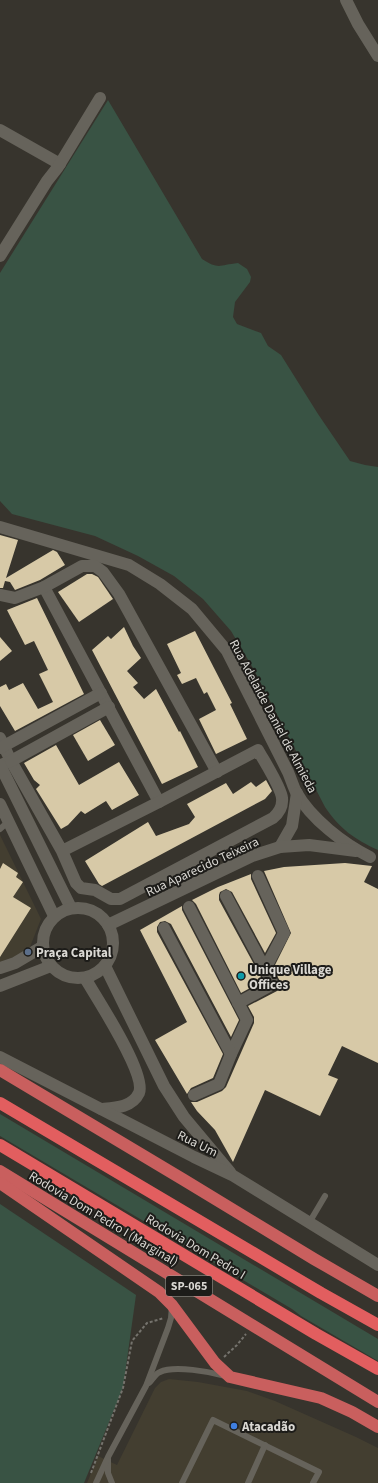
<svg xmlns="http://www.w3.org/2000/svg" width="378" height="1483" viewBox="0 0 378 1483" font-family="'Source Sans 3',sans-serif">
	<rect width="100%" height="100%" fill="#37342d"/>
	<g fill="#433e30">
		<path d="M0 835 41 919 28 952 0 962Z"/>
		<path d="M169 1379 198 1382 247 1391 275 1401 356 1437 378 1448V1483H87L98 1456 117 1465 155 1388 161 1382Z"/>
	</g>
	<g fill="#395344">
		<path d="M108 100 202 259C219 270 219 265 238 263L247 269 251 277 250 282 235 302 233 317 237 324 261 333 268 346 281 355 318 414 350 461 365 465 378 467V850C354 839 340 829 325 807L253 668 231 631 203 599 174 576 138 556 95 536 12 514 0 501V273Z"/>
		<path d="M0 1114 378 1339V1361L301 1316 292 1309 0 1136Z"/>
		<path d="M0 1204 136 1295 123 1388 84 1483H0Z"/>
	</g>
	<g fill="#d7c9a7">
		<path d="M0 535 18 540 6 578 53 550 57 552 65 565 40 580 15 590 10 582 5 581 3 588H0Z"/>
		<path d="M87 574H92L98 577 113 599 79 622 58 592Z"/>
		<path d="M37 598 84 694 15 731 0 706V687L6 684 9 690 23 683 38 709 53 702 39 674 48 670 34 641 25 645 7 610Z"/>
		<path d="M124 627 133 646 141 658 127 671 138 683 133 687 144 699 156 689 179 732 180 731 198 767 162 784 92 650 108 636 111 639Z"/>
		<path d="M195 631 232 703 230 704 247 739 216 754 199 719 216 710 207 692 204 694 196 678 182 684 177 675 181 673 167 644Z"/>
		<path d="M0 637 12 651 0 661Z"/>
		<path d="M100 720 115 745 88 761 73 735Z"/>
		<path d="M56 745 79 785 119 762 139 795 112 810 106 801 85 814 81 811 68 825 61 829 36 789 40 785 34 780 24 763Z"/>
		<path d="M266 780 272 791 265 799 102 886 99 884 85 861 148 822 156 836 189 824 195 817 187 804 226 783 233 794 251 782 256 787Z"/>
		<path d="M3 863 18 873 16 877 23 882 13 897 31 908 0 957V869Z"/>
		<path d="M345 863 372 866 364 882 378 889V1063L342 1046 328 1075 338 1079 320 1116 265 1090 233 1162 215 1130 197 1111 191 1102H197L222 1091 226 1087 254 1023V1017L248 1006 277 991 280 988V981L273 969 291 933 264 871 284 867Z"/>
		<path d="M251 874V879L276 933 265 953 232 892 226 889 220 892 219 895V900L263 981 241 993 196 904 192 900 218 887Z"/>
		<path d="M182 906V910L239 1020 231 1037 171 924 165 921 160 922 157 927V932L223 1054 213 1078 191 1088 187 1094 155 1040 187 1022 140 930Z"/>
	</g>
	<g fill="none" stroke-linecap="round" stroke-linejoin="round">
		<g stroke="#75736d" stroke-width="2" stroke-dasharray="3 2" stroke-linecap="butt">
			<path d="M224 1357 237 1345 246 1334"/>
			<path d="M91 1473 123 1388 132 1341 147 1323 164 1318"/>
		</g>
		<g stroke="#66635b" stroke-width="6">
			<path d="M0 829 9 821"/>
			<path d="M309 1223 325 1196"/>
			<path d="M149 1383C152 1380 156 1373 160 1372 174 1365 211 1372 226 1376"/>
			<path d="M108 1459V1473L112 1483"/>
			<path d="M96 1483 108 1457 146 1386 168 1328 171 1318 172 1306"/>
			<path d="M182 1483 213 1420 319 1472 313 1483"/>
			<path d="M248 1483 265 1445"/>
		</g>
		<g stroke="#66635b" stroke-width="12">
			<path d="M346 0 358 24 378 56"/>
			<path d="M0 130 60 164"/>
			<path d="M0 256 47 181 58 167 100 98"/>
			<path d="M0 527 129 565 160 584 192 609 227 651 288 772C291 779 293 786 296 792 311 819 344 844 370 857"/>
			<path d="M44 587 159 802"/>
			<path d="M0 595 15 598 44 587 82 566H95L103 572 119 594 217 772"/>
			<path d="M0 738 11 761 62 851 76 883 81 888 95 890 111 899H120L273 818C279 813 283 807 282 798 281 787 264 761 258 750L159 802 62 851"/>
			<path d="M0 748 101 693"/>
			<path d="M3 764 11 761 109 707"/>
			<path d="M0 765 71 908"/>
			<path d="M0 804 54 916"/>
			<path d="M280 847 292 826 297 793"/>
			<path d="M258 876 284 933 265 969"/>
			<path d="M226 896 273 984 238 1003"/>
			<path d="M189 907 247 1020 231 1054 219 1084 194 1095"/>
			<circle cx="78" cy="943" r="35"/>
			<path d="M108 925 252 856 280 847 309 845 356 851"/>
			<path d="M164 928 231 1054"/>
			<path d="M105 966 164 1086 184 1117 230 1172"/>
			<path d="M0 968 15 963 42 947"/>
			<path d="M85 978C96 997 147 1074 139 1093 132 1108 114 1108 101 1109"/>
			<path d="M0 986 51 966"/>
			<path d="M0 1057 194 1157 232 1175 378 1265"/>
		</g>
		<g stroke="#c95f5e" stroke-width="12">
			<path d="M0 1070 184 1180 314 1259 378 1296"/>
			<path d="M0 1171 378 1402"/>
			<path d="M0 1183 159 1292 172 1305 215 1363 230 1377 321 1398 352 1412 378 1427"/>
		</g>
		<g stroke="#e25e5f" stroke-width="12">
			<path d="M0 1103 321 1293 378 1325"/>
			<path d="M0 1145 316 1334 378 1369"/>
		</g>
	</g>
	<circle fill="#5c6f8a" stroke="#1d1c19" stroke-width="1.5" cx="28" cy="952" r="4"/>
	<circle fill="#0f9aa8" stroke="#1d1c19" stroke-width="1.5" cx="241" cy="976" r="4"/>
	<circle fill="#3f7fe0" stroke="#1d1c19" stroke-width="1.5" cx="234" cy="1426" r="4"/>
	<g text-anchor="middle" stroke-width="4" stroke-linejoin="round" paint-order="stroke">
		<rect fill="#1d1c19" stroke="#a1a09b" stroke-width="1" x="166" y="1276" width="46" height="20" rx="3"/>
		<g font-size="12" font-weight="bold" fill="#dad8d3">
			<text x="189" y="1290">SP-065</text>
		</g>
		<g font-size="13" fill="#dad8d3" stroke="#1d1c19">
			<text transform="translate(274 716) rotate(62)" y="5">Rua Adelaide Daniel de Almieda</text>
			<text transform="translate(202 866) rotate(-25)" y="5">Rua Aparecido Teixeira</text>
			<text transform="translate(198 1143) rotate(26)" y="5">Rua Um</text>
			<text transform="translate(104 1218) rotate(31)" y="5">Rodovia Dom Pedro I (Marginal)</text>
			<text transform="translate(196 1246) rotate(31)" y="5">Rodovia Dom Pedro I</text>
		</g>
		<g font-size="13" font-weight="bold" fill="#dad8d3" stroke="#1d1c19" text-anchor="start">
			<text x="36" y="957">Praça Capital</text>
			<text x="249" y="974">Unique Village<tspan x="249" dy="15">Offices</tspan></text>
			<text x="242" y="1431">Atacadão</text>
		</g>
	</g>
</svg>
